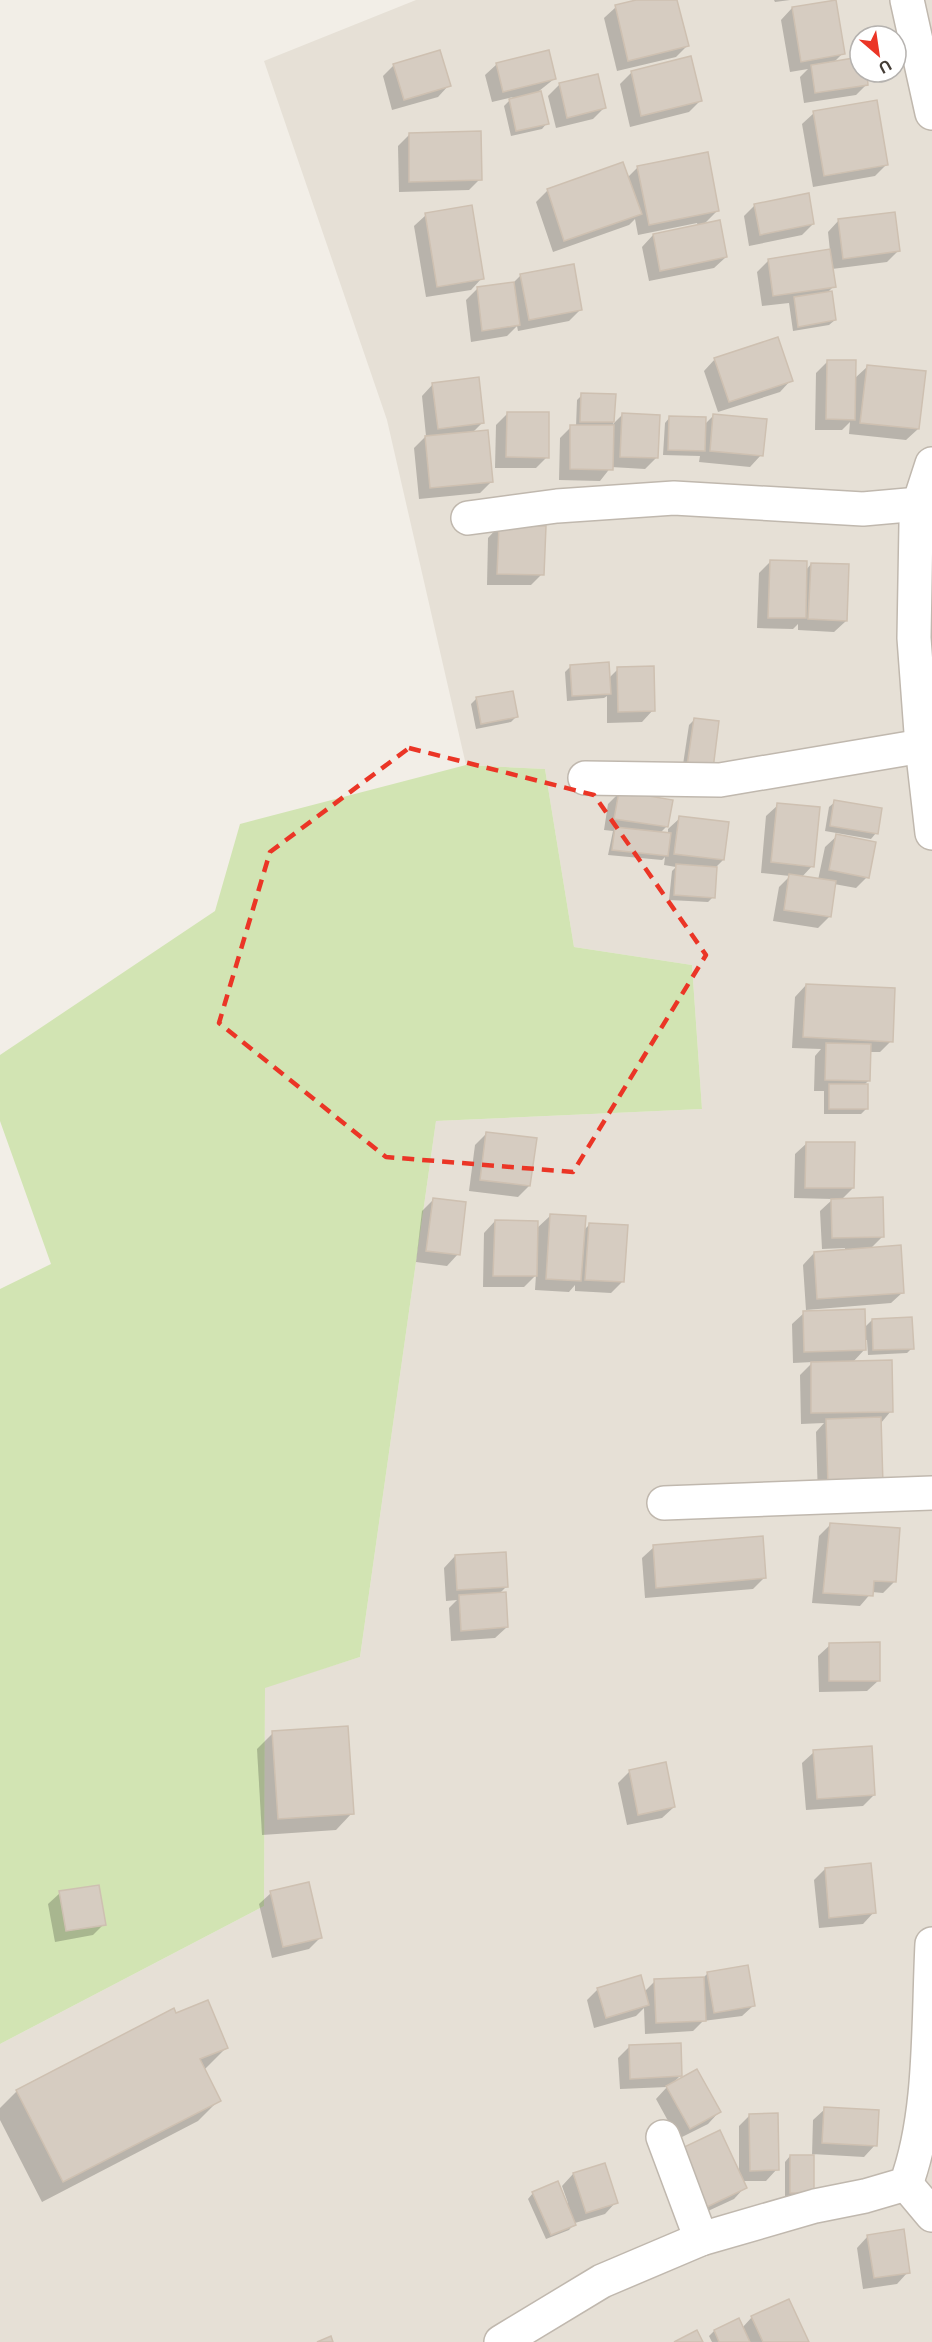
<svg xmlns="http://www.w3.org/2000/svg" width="932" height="2342" viewBox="0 0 932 2342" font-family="Helvetica,sans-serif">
	<rect width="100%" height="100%" fill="#f2eee7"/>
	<path fill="#e6e0d6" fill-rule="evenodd" d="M416 0H932V2342H0V2044L264 1906 265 1687 360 1657 436 1121 702 1109 692 965 574 947 545 769 466 765 387 420 264 61ZM860 36H896V72H860Z"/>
	<path fill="#d2e4b3" d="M466 765 545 769 574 947 692 965 702 1109 436 1121 360 1657 265 1688 264 1906 0 2044V1289L51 1264 0 1121V1055L215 911 240 824Z"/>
	<g fill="#0003">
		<path d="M642 0H676L687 46 676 57 617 71 604 18 616 7Z"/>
		<path d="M774 0H790L775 2Z"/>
		<path d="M792 8 843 53 834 62 860 58V72H865L867 84 856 95 804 103 800 77 808 69 790 72 781 20Z"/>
		<path d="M497 64 554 79 539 91 547 123 542 129 511 136 504 106 513 97 492 102 485 75Z"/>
		<path d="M394 65 449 85 438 97 392 110 383 76Z"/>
		<path d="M631 73 700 101 689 112 630 127 620 84Z"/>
		<path d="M597 76 604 108 593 119 556 128 548 96 559 85Z"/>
		<path d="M814 113 887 164 875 176 813 187 802 124Z"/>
		<path d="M409 135 480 179 469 190 399 192 398 146Z"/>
		<path d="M622 164 627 178 638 167 718 210 703 225 726 257 714 268 649 281 642 247 653 235 698 226 697 223 638 235 635 219 629 225 553 252 536 202 547 191Z"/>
		<path d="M755 205 813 224 802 235 749 246 744 216Z"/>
		<path d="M426 215 482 278 471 290 426 297 414 226Z"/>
		<path d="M839 220 898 251 887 262 832 269 834 286 827 293 835 320 829 325 793 331 789 303 762 306 757 272 768 261 830 251 828 232Z"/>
		<path d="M521 275 580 310 569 321 518 331 517 326 507 336 471 342 466 300 477 289 512 284Z"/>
		<path d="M715 359 791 380 780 392 718 412 704 371Z"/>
		<path d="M828 361 854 379 867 367 918 429 906 440 849 434 850 422 842 430H815L816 373Z"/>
		<path d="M433 384 482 423 472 433 491 482 480 493 419 499 414 448 426 436 422 396Z"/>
		<path d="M582 395H614L613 424 622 415 657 457 645 469 611 467 600 481 559 480 560 438 571 427H576L577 400Z"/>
		<path d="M508 413 547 457 536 468H495L496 425Z"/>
		<path d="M714 415 761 455 750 467 699 462 700 456 663 455 665 423 670 417 704 425Z"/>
		<path d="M499 526 542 574 531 585H487L488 538Z"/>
		<path d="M770 562 806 570 811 564 846 621 834 632 798 630V624L793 629 757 628 759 573Z"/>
		<path d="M571 666 609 678 618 669 653 710 642 722 607 723V696L604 698 567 701 565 672Z"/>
		<path d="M477 698 516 717 511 722 476 729 471 704Z"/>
		<path d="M694 720 706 774 682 771 689 725Z"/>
		<path d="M619 793 667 826 660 833 668 834V829L680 818 723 860 716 867 713 897 708 902 669 900 672 871 676 867 664 865 665 857 662 860 608 855 613 831 604 830 608 804Z"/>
		<path d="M835 802 876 833 871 839 825 831 829 807Z"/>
		<path d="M778 805 812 866 801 878 818 880 825 847 839 834 867 877 856 888 834 884 830 916 818 928 773 921 779 887 790 876 761 873 766 816Z"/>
		<path d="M806 985 891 1041 880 1052H869V1080L863 1086 867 1108 861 1114H824V1091H814L815 1056 821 1049 792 1048 795 997Z"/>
		<path d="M487 1133 529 1186 518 1197 469 1191 475 1145Z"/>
		<path d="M807 1143 853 1188 841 1200 883 1236 870 1249 903 1292 891 1303 806 1310 803 1265 814 1253 845 1251V1248L822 1249 820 1211 833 1199 794 1198 795 1154Z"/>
		<path d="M433 1200 458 1254 447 1266 416 1262 422 1211Z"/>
		<path d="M550 1216 583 1231 590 1224 622 1282 611 1293 575 1291V1285L569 1292 535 1290 536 1275 524 1287H483L484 1233 495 1221 536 1229Z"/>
		<path d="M804 1313 864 1328 872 1320 912 1348 907 1353 868 1355 867 1340H865V1349L852 1363 891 1411 818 1498 816 1432 824 1423 801 1424 800 1375 813 1362 793 1363 792 1324Z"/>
		<path d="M830 1525 894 1582 883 1593 872 1592 860 1606 812 1603 819 1536Z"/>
		<path d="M654 1547 765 1577 753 1589 645 1598 642 1558Z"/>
		<path d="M455 1556 507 1586 499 1594 507 1627 495 1638 451 1641 449 1608 457 1600 446 1601 444 1568Z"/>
		<path d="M830 1645 879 1680 867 1691 819 1692 818 1656Z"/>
		<path d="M273 1733 352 1813 336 1830 262 1835 257 1749Z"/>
		<path d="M814 1752 874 1795 863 1806 806 1810 802 1763Z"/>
		<path d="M630 1771 674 1807 662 1818 627 1825 618 1783Z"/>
		<path d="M825 1869 874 1912 863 1924 819 1928 814 1880Z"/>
		<path d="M60 1893 104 1924 93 1935 55 1942 48 1904Z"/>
		<path d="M271 1893 321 1937 309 1949 272 1958 259 1904Z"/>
		<path d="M708 1973 754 2005 742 2016 703 2021 693 2031 645 2034 644 2008 636 2016 594 2028 587 2000 598 1989 644 1992 655 1981 702 1979Z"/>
		<path d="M175 2015 226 2048 204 2070 219 2100 198 2121 42 2202 0 2120V2108L17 2091Z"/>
		<path d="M630 2046 680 2076 672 2084 719 2112 708 2124 678 2139 656 2099 667 2087 620 2089 618 2058Z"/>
		<path d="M825 2109 875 2145 864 2157 812 2154V2192L785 2198V2162L790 2156H812L813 2120Z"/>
		<path d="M750 2115 777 2169 766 2181H742L745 2187 734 2199 695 2217 669 2161 739 2174V2126Z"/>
		<path d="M573 2174 616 2202 605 2214 575 2223 569 2230 546 2239 528 2199 533 2193 568 2203 562 2186Z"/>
		<path d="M868 2236 908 2272 897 2284 863 2289 857 2248Z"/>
		<path d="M752 2317 807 2342H712L709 2336 714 2331 742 2328Z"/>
	</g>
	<g fill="#d6ccc1" stroke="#cec0b1" stroke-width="1.5">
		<path d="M636 0H677L689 46 628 61 615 5Z"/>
		<path d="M836 0 845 54 801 62 792 7Z"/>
		<path d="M440 50 451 86 404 100 393 64Z"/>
		<path d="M549 50 556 79 503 92 496 63Z"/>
		<path d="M691 56 702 101 641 116 631 71Z"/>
		<path d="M860 57V72H867L868 85 815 93 811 65Z"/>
		<path d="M598 74 606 108 567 118 559 83Z"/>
		<path d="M541 91 549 124 516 131 509 99Z"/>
		<path d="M877 100 888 165 824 176 813 111Z"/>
		<path d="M481 131 482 180 409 182V133Z"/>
		<path d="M708 152 719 211 649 225 637 166Z"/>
		<path d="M623 162 642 214 564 241 547 189Z"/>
		<path d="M809 193 814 224 760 235 754 204Z"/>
		<path d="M472 205 484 279 437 287 425 213Z"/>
		<path d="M895 212 900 251 843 259 838 219Z"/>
		<path d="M720 220 727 257 660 271 653 234Z"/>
		<path d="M830 249 836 287 773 296 768 259Z"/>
		<path d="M574 264 582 310 529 320 520 274Z"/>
		<path d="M514 282 520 325 482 331 477 287Z"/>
		<path d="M832 291 836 320 798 327 794 297Z"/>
		<path d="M778 337 793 381 729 402 714 358Z"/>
		<path d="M827 360H856L855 420 826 419Z"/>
		<path d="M867 365 926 371 919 429 860 423Z"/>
		<path d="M479 377 484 423 438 429 432 383Z"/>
		<path d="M581 393 616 394 614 422H580Z"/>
		<path d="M507 412H549V458L506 457Z"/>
		<path d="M622 413 660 415 658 458 620 457Z"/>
		<path d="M713 414 767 419 763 456 710 451Z"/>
		<path d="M669 416 706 417 705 451 668 450Z"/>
		<path d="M570 425H614L613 470 570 469Z"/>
		<path d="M488 430 493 482 430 488 425 436Z"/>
		<path d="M499 525 546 526 544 575 497 574Z"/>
		<path d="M770 560 807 561 806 618H768Z"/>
		<path d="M811 563 849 564 847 621 808 619Z"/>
		<path d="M609 662 611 694 572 696 570 665Z"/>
		<path d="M654 666 655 711 618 712 617 667Z"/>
		<path d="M513 691 518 717 481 724 476 697Z"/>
		<path d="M694 718 719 721 713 769 687 766Z"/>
		<path d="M619 791 673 800 668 827 614 819Z"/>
		<path d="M834 800 882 808 878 834 830 826Z"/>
		<path d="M777 803 820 807 814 867 771 862Z"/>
		<path d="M679 816 729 822 724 860 674 854Z"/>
		<path d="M615 827 671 833 668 856 612 850Z"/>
		<path d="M836 834 876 842 869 878 829 870Z"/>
		<path d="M676 864 717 867 715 898 674 895Z"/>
		<path d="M789 874 836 881 831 917 784 910Z"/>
		<path d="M806 984 895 988 893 1042 803 1037Z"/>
		<path d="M826 1043 871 1044 870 1081 825 1080Z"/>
		<rect x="829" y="1084" width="39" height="25"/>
		<path d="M486 1132 537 1138 530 1186 480 1180Z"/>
		<path d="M806 1142H855L854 1188H805Z"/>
		<path d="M883 1197 884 1237 832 1238 831 1199Z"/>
		<path d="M433 1198 466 1202 460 1255 426 1251Z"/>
		<path d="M550 1214 586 1216 581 1281 546 1279Z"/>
		<path d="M495 1220 538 1221 537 1276H493Z"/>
		<path d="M589 1223 628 1225 624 1282 585 1280Z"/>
		<path d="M901 1245 904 1293 817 1299 814 1252Z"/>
		<path d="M865 1309 866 1350 804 1352 803 1311Z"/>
		<path d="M912 1317 914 1349 873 1350 872 1319Z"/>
		<path d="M892 1360 893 1412 811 1413V1362Z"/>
		<path d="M881 1417 883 1485 828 1487 826 1419Z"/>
		<path d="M830 1523 900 1528 896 1582 874 1581 873 1596 823 1593Z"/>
		<path d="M763 1536 766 1578 656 1588 653 1545Z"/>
		<path d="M506 1552 508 1587 457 1590 455 1555Z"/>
		<path d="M506 1592 508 1627 461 1631 459 1595Z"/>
		<path d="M880 1642V1681H829V1643Z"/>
		<path d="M348 1726 354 1814 278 1819 272 1731Z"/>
		<path d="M872 1746 875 1795 817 1799 813 1750Z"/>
		<path d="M666 1762 675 1807 638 1815 629 1770Z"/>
		<path d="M871 1863 876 1913 829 1918 825 1868Z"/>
		<path d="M309 1882 322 1938 283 1947 270 1891Z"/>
		<path d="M99 1885 106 1925 66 1931 59 1891Z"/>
		<path d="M748 1965 755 2006 714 2013 707 1972Z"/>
		<path d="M641 1975 649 2005 606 2018 597 1988Z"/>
		<path d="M704 1977 706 2021 656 2023 654 1979Z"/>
		<path d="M208 2000 228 2048 200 2059 221 2101 63 2182 16 2090 174 2008 176 2013Z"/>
		<path d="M681 2043 682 2076 630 2079 629 2045Z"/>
		<path d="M697 2069 721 2112 690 2129 666 2086Z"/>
		<path d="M824 2107 879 2110 877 2146 822 2143Z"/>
		<path d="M778 2113 779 2170 750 2171 749 2114Z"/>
		<path d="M720 2130 747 2188 707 2207 680 2149Z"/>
		<rect x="790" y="2155" width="24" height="38"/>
		<path d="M605 2163 618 2203 586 2213 573 2173Z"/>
		<path d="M558 2181 576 2225 551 2235 532 2192Z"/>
		<path d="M904 2229 910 2273 874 2278 867 2235Z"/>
		<path d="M789 2299 809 2342H763L751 2316Z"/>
		<path d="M739 2318 750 2342H719L714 2330Z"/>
		<path d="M697 2330 703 2342H674Z"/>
		<path d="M331 2336 333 2342H317Z"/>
	</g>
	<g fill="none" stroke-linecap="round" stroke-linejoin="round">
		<defs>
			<g id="minor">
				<path d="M907 0 932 113"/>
				<path d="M932 464 919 504 916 524 914 638 922 746 932 833"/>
				<path d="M468 518 557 506 674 498 863 509 919 504"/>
				<path d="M585 778 720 780 922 746"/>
				<path d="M664 1503 932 1493"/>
				<path d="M663 2137 701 2239"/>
				<path d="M906 2184 932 2215"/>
				<path d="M501 2342 602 2281 701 2239 815 2206 865 2196 906 2184C932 2115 928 2022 932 1944"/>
			</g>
		</defs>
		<use href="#minor" stroke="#c0b8ae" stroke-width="36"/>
		<use href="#minor" stroke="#fff" stroke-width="33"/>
	</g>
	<path fill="none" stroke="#eb3526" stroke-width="4.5" stroke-dasharray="12 8" stroke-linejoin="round" d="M409 748 594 795 706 955 573 1172 386 1157 219 1023 270 852Z"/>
	<g transform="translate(878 54) rotate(151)"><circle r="28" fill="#ffffff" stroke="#b5b2af" stroke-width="1.5"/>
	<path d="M0-4.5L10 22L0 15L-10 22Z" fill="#eb3526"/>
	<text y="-9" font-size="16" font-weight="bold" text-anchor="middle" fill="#453e37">U</text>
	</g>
</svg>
